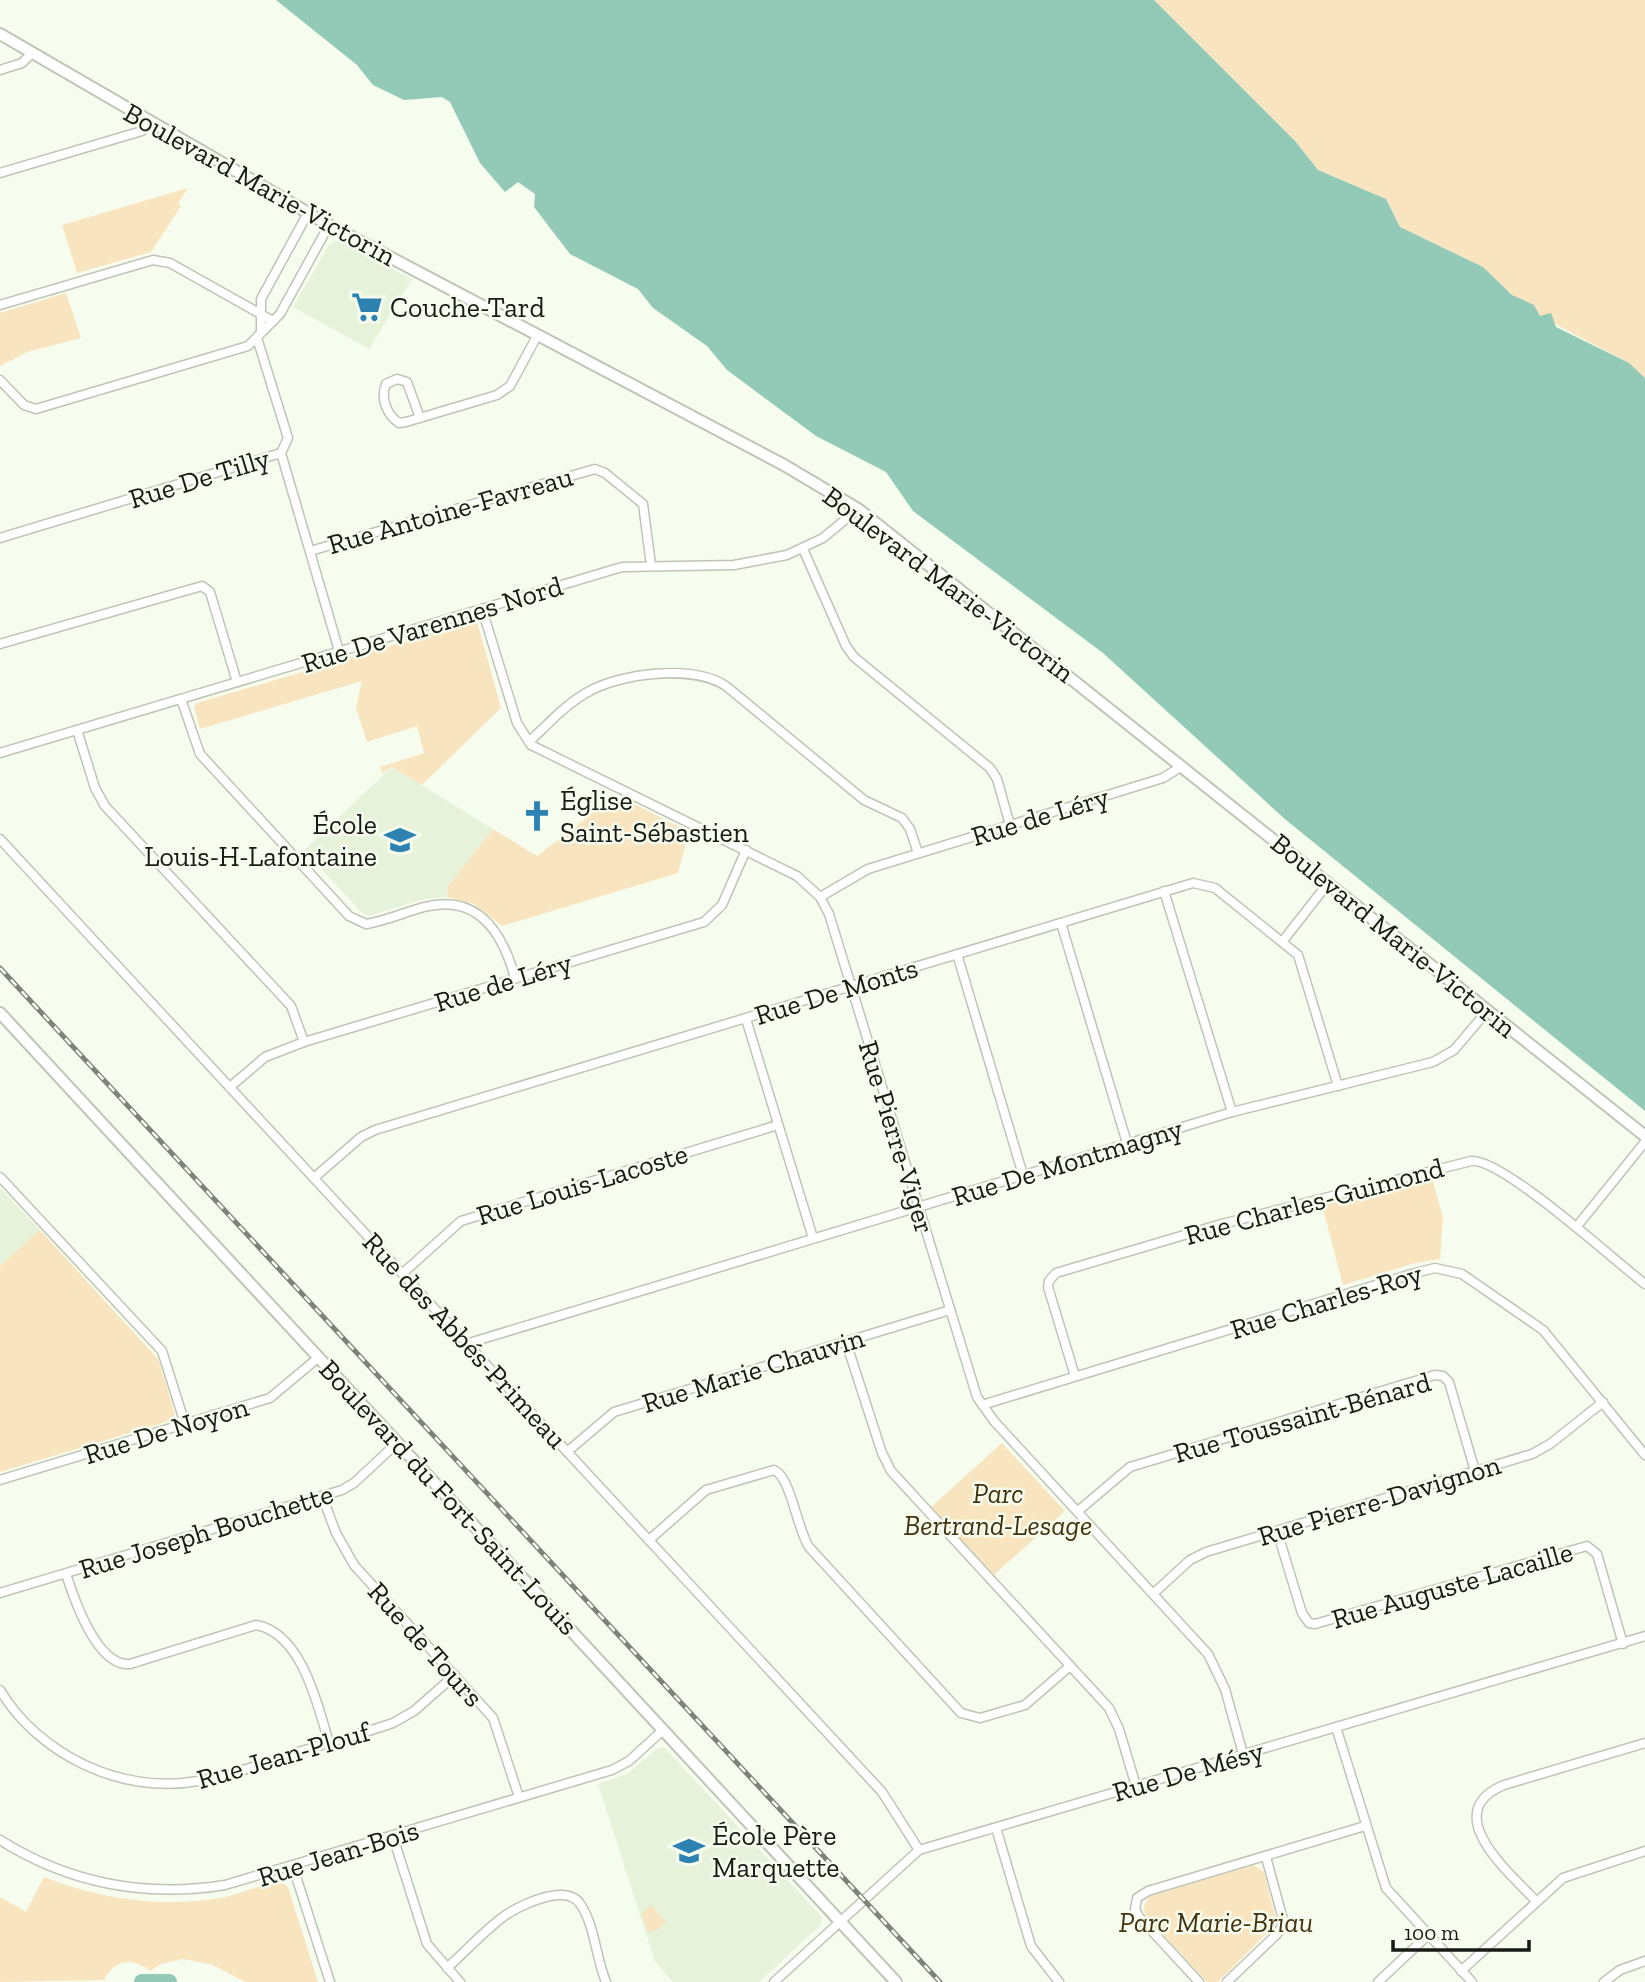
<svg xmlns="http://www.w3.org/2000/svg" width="1645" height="1982" viewBox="0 0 1645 1982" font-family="'Zilla Slab',serif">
	<rect width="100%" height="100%" fill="#f6fdee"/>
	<g fill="#e7f2db">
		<path d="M336 240 412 279 369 349 293 307 329 245Z"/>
		<path d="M392 767 493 829 448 886 447 897 424 899 369 916 363 914 304 850Z"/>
		<path d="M0 1188 40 1230 0 1266Z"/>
		<path d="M658 1748H665L822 1917 821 1925 759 1982H673L655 1962 598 1784 627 1774Z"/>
	</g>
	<g fill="#f8e5bf">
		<path d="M1154 0H1645V378L1629 363 1540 316 1534 305 1512 295 1483 267 1400 227 1386 199 1318 170 1296 142Z"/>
		<path d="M188 188 178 203 181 206 151 252 77 273 62 225Z"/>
		<path d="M66 293 81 338 27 352 0 366V313Z"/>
		<path d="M472 622 478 625 501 708 422 785 392 767 382 773 380 767 424 753 417 726 367 742 356 708 362 681 200 729 194 707 197 703Z"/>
		<path d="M616 795 689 832 678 873 502 926 474 904 447 897 448 886 493 829 537 856Z"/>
		<path d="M1432 1178 1443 1217 1440 1259 1415 1263 1343 1285 1322 1205Z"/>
		<path d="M40 1230 158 1359 175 1414 169 1421 0 1472V1266Z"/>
		<path d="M1002 1443 1065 1511 994 1575 931 1507Z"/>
		<path d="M1254 1865 1264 1872 1277 1923 1218 1982H1207L1145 1915 1144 1905 1150 1896Z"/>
		<path d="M44 1877C100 1899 160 1908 220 1898 239 1895 265 1881 284 1884L288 1887 318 1982H245L213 1965 183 1959 161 1964 150 1971C132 1957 115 1959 104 1980L0 1982V1897L26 1912Z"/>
		<path d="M651 1905 666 1922 658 1929 648 1932 641 1914Z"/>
	</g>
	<path fill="#92c9b7" d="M276 0H1154L1296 142 1318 170 1386 199 1400 227 1483 267 1512 295 1534 305 1540 316 1551 313 1556 327 1629 363 1645 378V1111L1286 820 1103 653 913 511 886 472 816 436 727 370 707 346 653 308 638 289 570 254 534 207 535 194 518 182 505 192 480 163 450 102 442 97 404 100 373 85 357 65Z"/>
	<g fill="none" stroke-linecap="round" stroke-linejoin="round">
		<path stroke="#92c9b7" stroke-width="16" d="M142 1982H169"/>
		<defs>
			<g id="street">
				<path d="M0 70 22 63 32 53"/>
				<path d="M0 173 142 131 150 122"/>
				<path d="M0 305 153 260 170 263 273 321"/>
				<path d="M261 331V299L308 213"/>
				<path d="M0 380 24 405 36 409 248 346 280 314 329 225"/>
				<path d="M420 418 407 382 397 379 386 384C380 398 387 415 399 423L406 422 497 395 510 386 537 336"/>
				<path d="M281 453 339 651"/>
				<path d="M0 538 281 453 288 438 257 338"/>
				<path d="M803 549 846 646 854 657 990 768 997 779 1010 825"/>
				<path d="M310 551 595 469 605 473 643 504 651 565"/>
				<path d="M482 609 517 723 531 745 797 876 820 897 829 914 977 1397 994 1421 1208 1654 1225 1689 1243 1754"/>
				<path d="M0 644 202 586 210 592 237 682"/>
				<path d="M181 699 200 754 349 916 366 924C386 921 405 912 424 907 479 893 503 934 515 978"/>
				<path d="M77 730 95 788 105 806 291 1006 304 1042"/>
				<path d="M529 742C547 725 565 705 586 693 619 673 693 664 726 686L864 800 902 818 910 829 918 853"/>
				<path d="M0 753 622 567 734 565 787 555 823 538 858 509"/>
				<path d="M0 839 882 1792 919 1850"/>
				<path d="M1164 891 1232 1112"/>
				<path d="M820 897 868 869 1163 778 1182 766"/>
				<path d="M1061 923 1127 1143"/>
				<path d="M1282 942 1329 882"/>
				<path d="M957 954 1023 1175"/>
				<path d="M746 1019 813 1238"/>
				<path d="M230 1087 265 1057 304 1042 704 922 722 905 746 850"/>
				<path d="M0 1177 162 1351 185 1424"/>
				<path d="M315 1177 361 1137 375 1130 1193 883 1215 888 1298 955 1338 1086"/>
				<path d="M1578 1225 1645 1142"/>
				<path d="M403 1273 461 1221 778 1125"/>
				<path d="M846 1342 882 1453 891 1471 1109 1708 1119 1729 1136 1786"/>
				<path d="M469 1343 1232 1112 1433 1062 1454 1050 1488 1010"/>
				<path d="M1075 1376 1048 1287 1049 1281 1056 1273 1218 1225 1471 1161C1501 1157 1616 1262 1645 1284"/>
				<path d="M982 1405 1415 1273 1435 1268 1462 1274 1543 1330 1645 1455"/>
				<path d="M568 1451 614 1412 950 1310"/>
				<path d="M0 1480 270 1398 319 1357"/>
				<path d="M322 1496 336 1533 354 1565 493 1718 519 1797"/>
				<path d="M1078 1511 1130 1467 1435 1375 1443 1376 1449 1382 1475 1471"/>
				<path d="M1277 1531 1302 1613 1309 1623 1315 1624 1587 1546 1597 1554 1623 1644"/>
				<path d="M649 1540 706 1490 774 1470C791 1477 797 1529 809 1547L961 1713 980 1718 1025 1705 1070 1666"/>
				<path d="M66 1574C74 1599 97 1667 130 1664L256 1625C302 1633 318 1706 329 1743"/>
				<path d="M0 1593 342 1490 354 1483 397 1443"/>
				<path d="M1154 1593 1190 1560 1206 1552 1532 1454 1550 1444 1603 1402"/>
				<path d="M0 1690C39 1755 122 1795 198 1781 231 1776 263 1763 295 1753 328 1743 361 1734 393 1723L414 1711 455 1675"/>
				<path d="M1336 1727 1386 1888 1472 1982"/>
				<path d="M996 1828 1031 1946 1059 1982"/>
				<path d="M393 1837 427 1944 460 1982"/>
				<path d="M0 1840C68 1883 145 1898 225 1885L612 1770 629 1761 663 1730"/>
				<path d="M293 1867 330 1982"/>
				<path d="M1536 1901C1511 1874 1437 1813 1504 1785L1645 1743"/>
				<path d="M447 1968C466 1951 483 1932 503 1917 519 1905 567 1882 581 1905 595 1927 596 1958 606 1982"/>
				<path d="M1461 1971 1563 1878 1645 1851"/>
				<path d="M774 1982 919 1850 1645 1636"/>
				<path d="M1199 1982 1139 1917 1135 1909 1137 1898 1148 1891 1365 1826"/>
				<path d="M1227 1982 1277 1934 1284 1923 1266 1857"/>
				<path d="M1378 1982 1427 1936"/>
				<path d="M1604 1982 1620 1970 1645 1961"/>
			</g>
			<g id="secondary">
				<path d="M0 34 329 225 784 465 858 509 1645 1136"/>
				<path d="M0 1013 896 1982"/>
			</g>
		</defs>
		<use href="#street" stroke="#bec5b7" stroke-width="11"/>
		<use href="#secondary" stroke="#bec5b7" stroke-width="14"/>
		<use href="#street" stroke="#fff" stroke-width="8"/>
		<use href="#secondary" stroke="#fff" stroke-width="10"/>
		<defs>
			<path id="rail" d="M0 968 940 1982"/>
		</defs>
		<use href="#rail" stroke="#7e8379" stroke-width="5"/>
		<use href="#rail" stroke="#f6fdee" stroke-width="2.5" stroke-dasharray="8" stroke-linecap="butt"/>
	</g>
	<defs>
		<symbol id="supermarket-bare" viewBox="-9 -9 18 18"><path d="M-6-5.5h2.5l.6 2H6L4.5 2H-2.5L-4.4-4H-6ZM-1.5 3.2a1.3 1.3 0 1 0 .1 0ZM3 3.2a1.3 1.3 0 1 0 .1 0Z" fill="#2e82b2" stroke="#f6fdee" stroke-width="2.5" paint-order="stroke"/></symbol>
		<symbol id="church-bare" viewBox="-9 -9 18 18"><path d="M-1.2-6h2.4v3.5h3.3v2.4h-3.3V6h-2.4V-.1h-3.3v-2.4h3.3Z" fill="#2e82b2" stroke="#f6fdee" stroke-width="2.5" paint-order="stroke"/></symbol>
		<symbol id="school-bare" viewBox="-9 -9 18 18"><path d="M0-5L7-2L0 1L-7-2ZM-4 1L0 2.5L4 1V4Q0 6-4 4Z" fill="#2e82b2" stroke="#f6fdee" stroke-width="2.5" paint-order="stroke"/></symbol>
	</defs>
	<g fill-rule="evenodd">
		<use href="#supermarket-bare" x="345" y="285" width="44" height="44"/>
		<use href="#church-bare" x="515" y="794" width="44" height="44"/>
		<use href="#school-bare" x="378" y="818" width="44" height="44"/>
		<use href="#school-bare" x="667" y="1829" width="44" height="44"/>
	</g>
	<g text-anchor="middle" stroke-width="5" stroke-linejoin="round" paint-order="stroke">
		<g font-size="28" fill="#181a15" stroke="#f6fdee">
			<text transform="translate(260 184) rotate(29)" y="10">Boulevard Marie-Victorin</text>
			<text transform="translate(199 478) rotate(-17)" y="10">Rue De Tilly</text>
			<text transform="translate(450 510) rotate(-16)" y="10">Rue Antoine-Favreau</text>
			<text transform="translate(949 584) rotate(37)" y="10">Boulevard Marie-Victorin</text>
			<text transform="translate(432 624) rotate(-17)" y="10">Rue De Varennes Nord</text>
			<text transform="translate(1040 816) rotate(-17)" y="10">Rue de Léry</text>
			<text transform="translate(1394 935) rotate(39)" y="10">Boulevard Marie-Victorin</text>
			<text transform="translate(503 982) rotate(-17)" y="10">Rue de Léry</text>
			<text transform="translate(836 991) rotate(-17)" y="10">Rue De Monts</text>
			<text transform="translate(897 1137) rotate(73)" y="10">Rue Pierre-Viger</text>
			<text transform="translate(1067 1162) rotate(-17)" y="10">Rue De Montmagny</text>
			<text transform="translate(582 1184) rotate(-17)" y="10">Rue Louis-Lacoste</text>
			<text transform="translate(1314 1201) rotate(-15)" y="10">Rue Charles-Guimond</text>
			<text transform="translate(1326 1301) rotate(-17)" y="10">Rue Charles-Roy</text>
			<text transform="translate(465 1340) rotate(47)" y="10">Rue des Abbés-Primeau</text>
			<text transform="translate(753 1370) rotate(-17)" y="10">Rue Marie Chauvin</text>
			<text transform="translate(1302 1417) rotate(-16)" y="10">Rue Toussaint-Bénard</text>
			<text transform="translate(166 1430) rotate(-17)" y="10">Rue De Noyon</text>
			<text transform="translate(449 1497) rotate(47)" y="10">Boulevard du Fort-Saint-Louis</text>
			<text transform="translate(1379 1500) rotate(-17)" y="10">Rue Pierre-Davignon</text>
			<text transform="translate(206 1531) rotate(-17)" y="10">Rue Joseph Bouchette</text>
			<text transform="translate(1452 1585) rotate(-16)" y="10">Rue Auguste Lacaille</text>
			<text transform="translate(426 1644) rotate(48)" y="10">Rue de Tours</text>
			<text transform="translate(283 1755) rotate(-16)" y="10">Rue Jean-Plouf</text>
			<text transform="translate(1188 1771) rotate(-16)" y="10">Rue De Mésy</text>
			<text transform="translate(338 1853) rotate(-17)" y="10">Rue Jean-Bois</text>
		</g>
		<g font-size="28" fill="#181a15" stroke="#f6fdee" text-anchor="start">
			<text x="390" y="317">Couche-Tard</text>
			<text x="560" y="810">Église<tspan x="560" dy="32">Saint-Sébastien</tspan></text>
			<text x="377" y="834" text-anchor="end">École<tspan x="377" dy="32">Louis-H-Lafontaine</tspan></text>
			<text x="712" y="1845">École Père<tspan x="712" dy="32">Marquette</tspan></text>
		</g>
		<g font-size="28" font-style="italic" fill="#42320f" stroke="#f6fdee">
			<text x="998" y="1503">Parc<tspan x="998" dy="32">Bertrand-Lesage</tspan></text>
			<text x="1216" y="1932">Parc Marie-Briau</text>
		</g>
	</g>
	<path d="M1393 1940v10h136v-10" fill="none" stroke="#181a15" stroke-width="3.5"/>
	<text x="1404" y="1940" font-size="21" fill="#181a15" stroke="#f6fdee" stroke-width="5" paint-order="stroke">100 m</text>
</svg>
